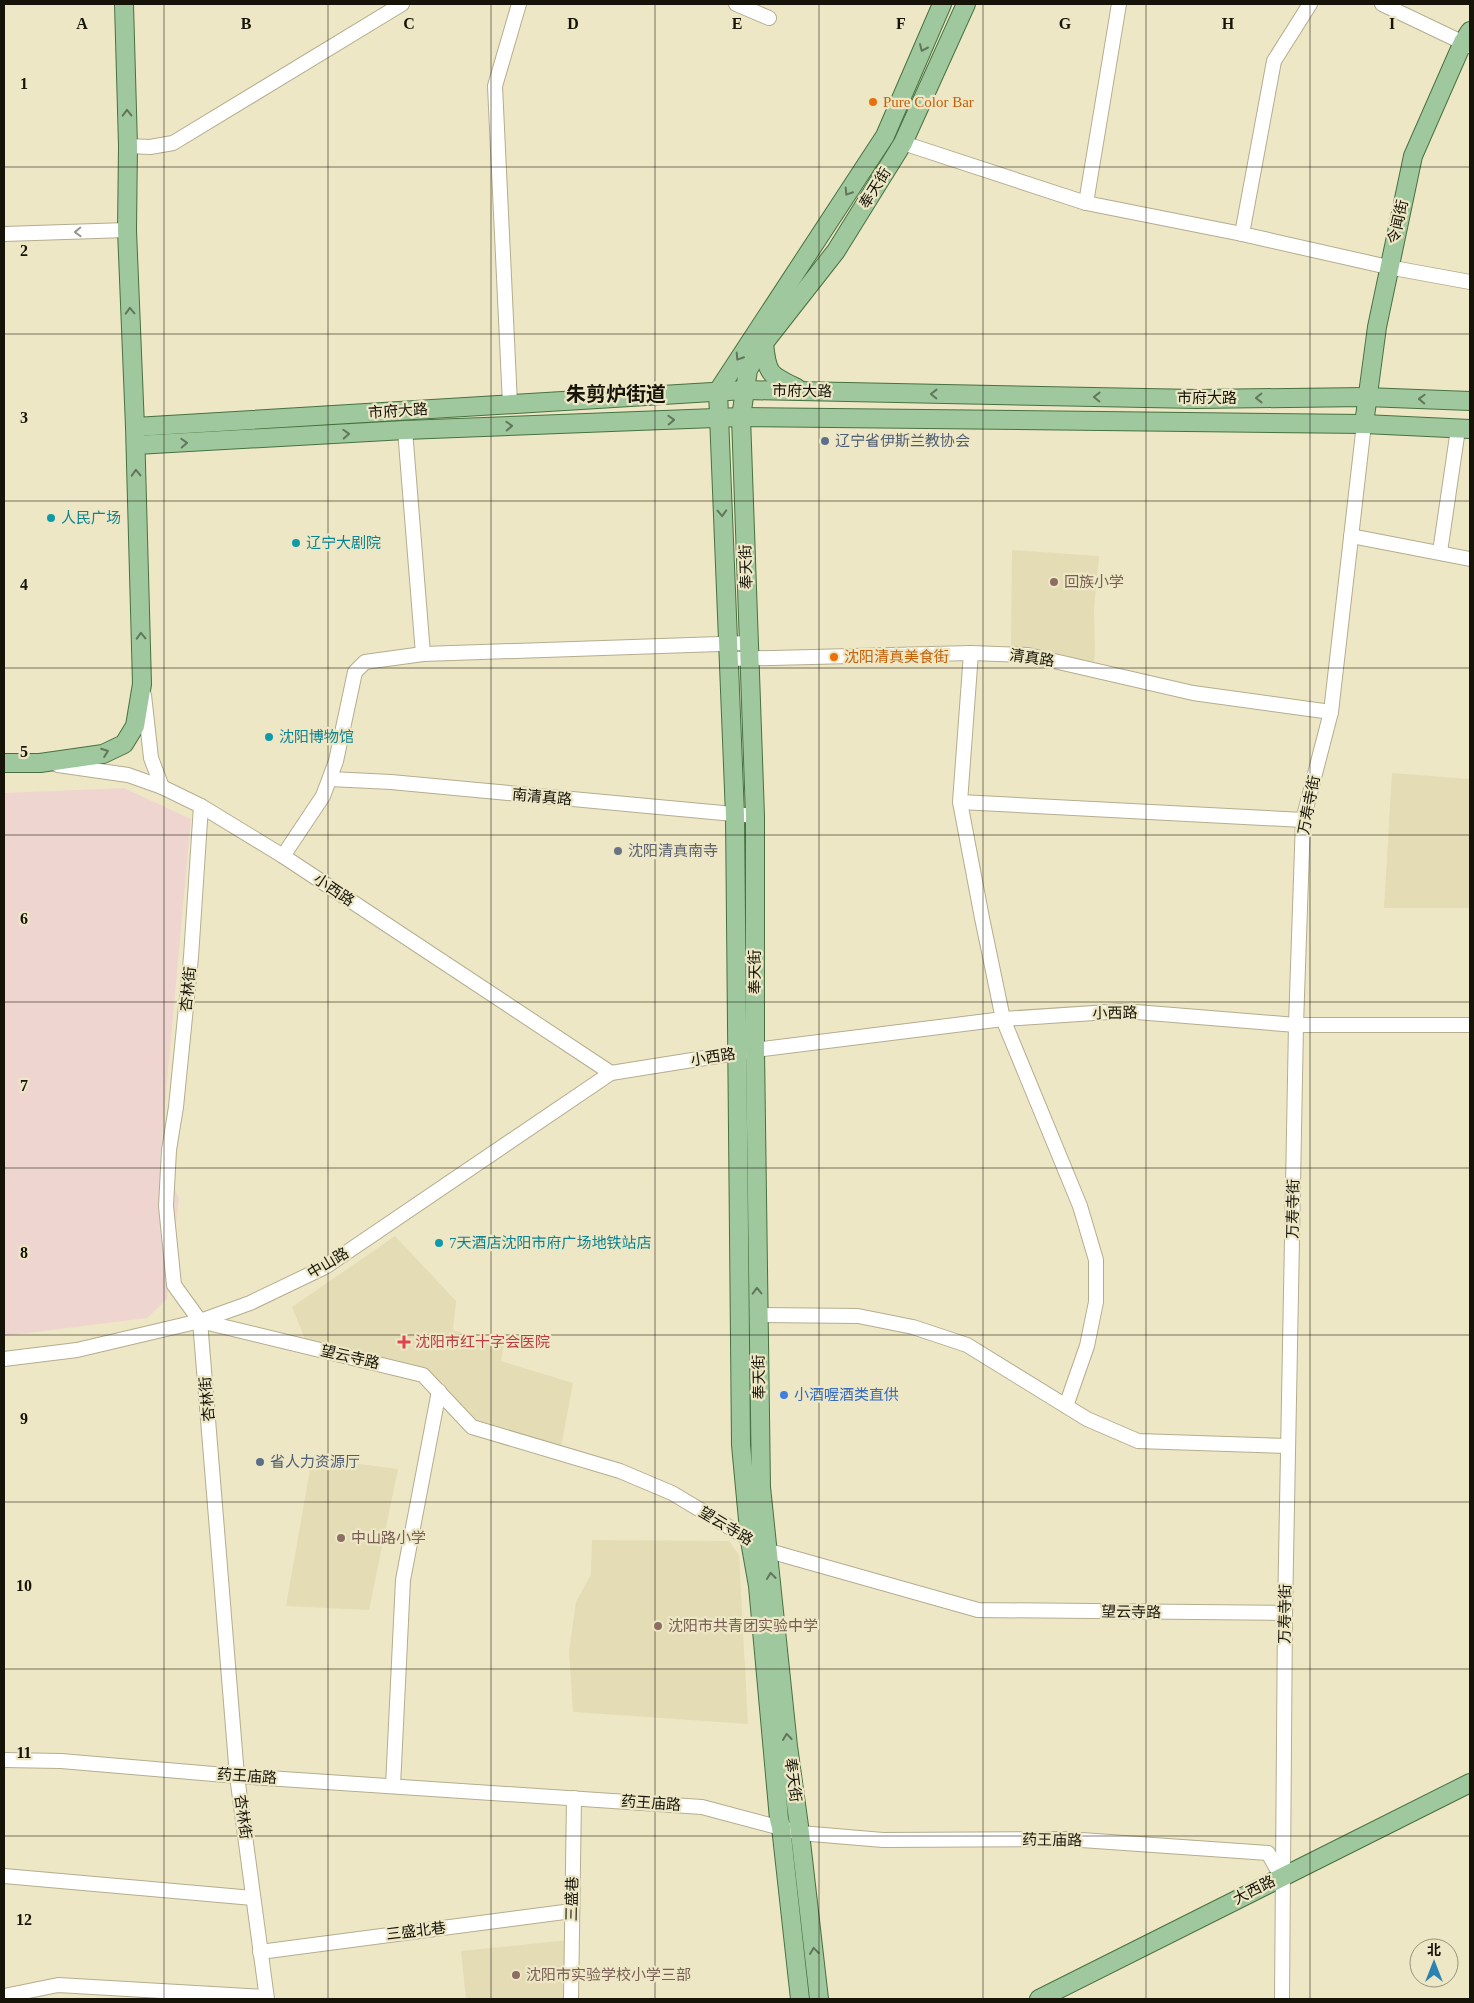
<svg xmlns="http://www.w3.org/2000/svg" width="1474" height="2003" viewBox="0 0 1474 2003" font-family="'Times New Roman','Noto Sans SC',serif">
	<rect width="100%" height="100%" fill="#eee7c6"/>
	<path fill="#efd5d0" d="M124 788 191 819 160 1159 179 1198 167 1299 147 1318 4 1336V793Z"/>
	<g fill="#e4dcb4">
		<path d="M1012 550 1099 556 1094 608 1095 653 1094 662 1011 646Z"/>
		<path d="M1392 773 1470 779V908H1384Z"/>
		<path d="M395 1236 456 1301 453 1330 504 1345 501 1361 573 1383 561 1447 474 1423 432 1375 305 1339 292 1307Z"/>
		<path d="M312 1458 398 1469 369 1610 286 1606Z"/>
		<path d="M592 1540 729 1541 739 1555 748 1724 573 1712 569 1651 576 1602 591 1575Z"/>
		<path d="M569 1940 568 1999H466L461 1951Z"/>
	</g>
	<g fill="none" stroke-linecap="round" stroke-linejoin="round">
		<defs>
			<g id="minor">
				<path d="M736 4 769 18"/>
				<path d="M1382 4 1470 46"/>
				<path d="M903 143 1086 203 1242 234 1388 267 1470 282"/>
				<path d="M128 146 150 147 173 143 402 4"/>
				<path d="M1086 203 1119 4"/>
				<path d="M4 234 127 230"/>
				<path d="M1242 234 1274 61 1310 4"/>
				<path d="M510 404 495 86 519 4"/>
				<path d="M405 430 423 654"/>
				<path d="M1351 536 1470 559"/>
				<path d="M1440 552 1457 436"/>
				<path d="M971 653 960 802 982 918 1003 1019 1080 1206 1096 1260V1302L1087 1346 1066 1406"/>
				<path d="M728 659 971 653 1028 655 1193 693 1331 712"/>
				<path d="M144 695 151 758 162 787"/>
				<path d="M58 765 128 775 162 787 201 806 283 856 611 1073 755 1050 1003 1019 1124 1011 1296 1025H1470"/>
				<path d="M330 779 391 782 755 816"/>
				<path d="M960 802 1303 820"/>
				<path d="M201 806 191 957 176 1107 169 1150 166 1206 174 1285 200 1321 237 1776 267 1999"/>
				<path d="M283 856 323 796 336 761 355 672 365 662 423 654 749 643"/>
				<path d="M757 1315 858 1316 913 1327 967 1345 1087 1419 1138 1441 1288 1446"/>
				<path d="M200 1321 423 1375 472 1427 620 1471 672 1493 769 1551 978 1610 1285 1613"/>
				<path d="M4 1359 77 1350 200 1321 250 1303 325 1267 611 1073"/>
				<path d="M4 1760 61 1761 237 1776 702 1807 800 1833 883 1840 1067 1839 1268 1853 1281 1876"/>
				<path d="M393 1786 403 1580 439 1391"/>
				<path d="M4 1876 253 1898"/>
				<path d="M260 1952 572 1911"/>
				<path d="M4 1996 58 1985 266 1997"/>
				<path d="M571 1999 574 1798"/>
				<path d="M1282 1999 1285 1613 1296 1025 1303 820 1331 712 1364 424"/>
			</g>
			<g id="major">
				<path d="M764 343C767 375 770 375 797 388"/>
				<path d="M1364 424 1377 327 1413 156 1463 42 1470 31"/>
				<path d="M135 427 745 390 1197 399 1366 397 1470 401"/>
				<path d="M136 445 405 430 741 417 1364 424 1470 429"/>
				<path d="M4 763H40L103 754 124 744 135 726 142 684 135 427 127 230 128 146 124 4"/>
				<path d="M800 1999 781 1827 779 1819 758 1586 750 1541 741 1445 735 815 718 391 885 136 942 4"/>
				<path d="M819 1999 800 1833 788 1746 761 1487 755 1050V816L741 417 748 370 764 343 836 251 903 143 966 4"/>
				<path d="M1039 1999 1470 1783"/>
			</g>
		</defs>
		<use href="#minor" stroke="#b4ad8e" stroke-width="16"/>
		<use href="#major" stroke="#477140" stroke-width="20"/>
		<use href="#minor" stroke="#fff" stroke-width="14"/>
		<use href="#major" stroke="#a0c89e" stroke-width="18"/>
	</g>
	<defs><path id="oneway-chevron" d="M-2-3.5L2.5 0L-2 3.5" fill="none" stroke-width="1.6" stroke-linecap="round" stroke-linejoin="round" transform="scale(1.25)"/></defs>
	<g stroke="#62775a">
		<use href="#oneway-chevron" transform="translate(923 48) rotate(114)"/>
		<use href="#oneway-chevron" transform="translate(127 113) rotate(-91)"/>
		<use href="#oneway-chevron" transform="translate(848 192) rotate(123)"/>
		<use href="#oneway-chevron" transform="translate(130 311) rotate(-92)"/>
		<use href="#oneway-chevron" transform="translate(739 357) rotate(123)"/>
		<use href="#oneway-chevron" transform="translate(934 394) rotate(-179)"/>
		<use href="#oneway-chevron" transform="translate(1097 397) rotate(-179)"/>
		<use href="#oneway-chevron" transform="translate(1259 398) rotate(179)"/>
		<use href="#oneway-chevron" transform="translate(1422 399) rotate(-178)"/>
		<use href="#oneway-chevron" transform="translate(671 420) rotate(-2)"/>
		<use href="#oneway-chevron" transform="translate(509 426) rotate(-2)"/>
		<use href="#oneway-chevron" transform="translate(346 434) rotate(-3)"/>
		<use href="#oneway-chevron" transform="translate(184 443) rotate(-3)"/>
		<use href="#oneway-chevron" transform="translate(136 473) rotate(-92)"/>
		<use href="#oneway-chevron" transform="translate(722 513) rotate(88)"/>
		<use href="#oneway-chevron" transform="translate(141 636) rotate(-92)"/>
		<use href="#oneway-chevron" transform="translate(105 752) rotate(-20)"/>
		<use href="#oneway-chevron" transform="translate(757 1291) rotate(-91)"/>
		<use href="#oneway-chevron" transform="translate(771 1576) rotate(-96)"/>
		<use href="#oneway-chevron" transform="translate(787 1737) rotate(-96)"/>
		<use href="#oneway-chevron" transform="translate(814 1951) rotate(-97)"/>
	</g>
	<use stroke="#969590" href="#oneway-chevron" transform="translate(78 232) rotate(178)"/>
	<path fill="none" stroke="#161408" stroke-width="1" stroke-opacity="0.55" d="M164 4V1999M328 4V1999M491 4V1999M655 4V1999M819 4V1999M983 4V1999M1146 4V1999M1310 4V1999M4 167H1470M4 334H1470M4 501H1470M4 668H1470M4 835H1470M4 1002H1470M4 1168H1470M4 1335H1470M4 1502H1470M4 1669H1470M4 1836H1470"/>
	<g fill="#e8710a" stroke="#eee7c6" stroke-width="2">
		<circle cx="873" cy="102" r="5"/>
		<circle cx="834" cy="657" r="5"/>
	</g>
	<g fill="#5c6f8a" stroke="#eee7c6" stroke-width="2">
		<circle cx="825" cy="441" r="5"/>
		<circle cx="260" cy="1462" r="5"/>
	</g>
	<g fill="#0f9aa8" stroke="#eee7c6" stroke-width="2">
		<circle cx="51" cy="518" r="5"/>
		<circle cx="296" cy="543" r="5"/>
		<circle cx="269" cy="737" r="5"/>
		<circle cx="439" cy="1243" r="5"/>
	</g>
	<g fill="#8d6e63" stroke="#eee7c6" stroke-width="2">
		<circle cx="1054" cy="582" r="5"/>
		<circle cx="341" cy="1538" r="5"/>
		<circle cx="658" cy="1626" r="5"/>
		<circle cx="516" cy="1975" r="5"/>
	</g>
	<circle fill="#6b7280" stroke="#eee7c6" stroke-width="2" cx="618" cy="851" r="5"/>
	<path fill="#e0444e" stroke="#eee7c6" stroke-width="2" d="M401.5 1334.5h5v5h5v5h-5v5h-5v-5h-5v-5h5z"/>
	<circle fill="#3f7fe0" stroke="#eee7c6" stroke-width="2" cx="784" cy="1395" r="5"/>
	<g text-anchor="middle" stroke-width="4.5" stroke-linejoin="round" paint-order="stroke">
		<g font-size="15" fill="#c56008" stroke="#eee7c6" text-anchor="start">
			<text x="883" y="107">Pure Color Bar</text>
			<text x="844" y="662">沈阳清真美食街</text>
		</g>
		<g font-size="15" fill="#161408" stroke="#eee7c6">
			<text transform="translate(875 188) rotate(-58)" y="5">奉天街</text>
			<text transform="translate(1398 222) rotate(-77)" y="5">令闻街</text>
			<text transform="translate(802 391) rotate(1)" y="5">市府大路</text>
			<text x="1207" y="403">市府大路</text>
			<text transform="translate(398 411) rotate(-4)" y="5">市府大路</text>
			<text transform="translate(746 567) rotate(-92)" y="5">奉天街</text>
			<text transform="translate(1032 658) rotate(8)" y="5">清真路</text>
			<text transform="translate(542 797) rotate(5)" y="5">南清真路</text>
			<text transform="translate(1309 805) rotate(-79)" y="5">万寿寺街</text>
			<text transform="translate(334 890) rotate(34)" y="5">小西路</text>
			<text transform="translate(755 972) rotate(-90)" y="5">奉天街</text>
			<text transform="translate(188 989) rotate(-84)" y="5">杏林街</text>
			<text transform="translate(1115 1013) rotate(-1)" y="5">小西路</text>
			<text transform="translate(713 1057) rotate(-9)" y="5">小西路</text>
			<text transform="translate(1293 1209) rotate(-89)" y="5">万寿寺街</text>
			<text transform="translate(328 1263) rotate(-31)" y="5">中山路</text>
			<text transform="translate(350 1357) rotate(13)" y="5">望云寺路</text>
			<text transform="translate(759 1377) rotate(-91)" y="5">奉天街</text>
			<text transform="translate(207 1399) rotate(-95)" y="5">杏林街</text>
			<text transform="translate(726 1526) rotate(31)" y="5">望云寺路</text>
			<text transform="translate(1131 1612) rotate(1)" y="5">望云寺路</text>
			<text transform="translate(1285 1614) rotate(-89)" y="5">万寿寺街</text>
			<text transform="translate(247 1776) rotate(4)" y="5">药王庙路</text>
			<text transform="translate(793 1780) rotate(82)" y="5">奉天街</text>
			<text transform="translate(651 1803) rotate(4)" y="5">药王庙路</text>
			<text transform="translate(243 1817) rotate(82)" y="5">杏林街</text>
			<text transform="translate(1052 1840) rotate(1)" y="5">药王庙路</text>
			<text transform="translate(1254 1890) rotate(-27)" y="5">大西路</text>
			<text transform="translate(572 1899) rotate(-89)" y="5">三盛巷</text>
			<text transform="translate(416 1931) rotate(-7)" y="5">三盛北巷</text>
		</g>
		<g font-size="15" fill="#4e5e75" stroke="#eee7c6" text-anchor="start">
			<text x="835" y="446">辽宁省伊斯兰教协会</text>
			<text x="270" y="1467">省人力资源厅</text>
		</g>
		<g font-size="15" fill="#0d838f" stroke="#eee7c6" text-anchor="start">
			<text x="61" y="523">人民广场</text>
			<text x="306" y="548">辽宁大剧院</text>
			<text x="279" y="742">沈阳博物馆</text>
			<text x="449" y="1248">7天酒店沈阳市府广场地铁站店</text>
		</g>
		<g font-size="15" fill="#785e54" stroke="#eee7c6" text-anchor="start">
			<text x="1064" y="587">回族小学</text>
			<text x="351" y="1543">中山路小学</text>
			<text x="668" y="1631">沈阳市共青团实验中学</text>
			<text x="526" y="1980">沈阳市实验学校小学三部</text>
		</g>
		<g font-size="15" fill="#5b616d" stroke="#eee7c6" text-anchor="start">
			<text x="628" y="856">沈阳清真南寺</text>
		</g>
		<g font-size="15" fill="#be3a42" stroke="#eee7c6" text-anchor="start">
			<text x="415" y="1347">沈阳市红十字会医院</text>
		</g>
		<g font-size="15" fill="#366cbe" stroke="#eee7c6" text-anchor="start">
			<text x="794" y="1400">小酒喔酒类直供</text>
		</g>
		<g font-size="20" font-weight="bold" fill="#161408" stroke="#eee7c6">
			<text x="616" y="401">朱剪炉街道</text>
		</g>
	</g>
	<g font-size="16" text-anchor="middle" font-weight="bold" fill="#161408" stroke="#eee7c6" stroke-width="4.5" stroke-linejoin="round" paint-order="stroke">
		<text x="82" y="29">A</text>
		<text x="246" y="29">B</text>
		<text x="409" y="29">C</text>
		<text x="573" y="29">D</text>
		<text x="737" y="29">E</text>
		<text x="901" y="29">F</text>
		<text x="1065" y="29">G</text>
		<text x="1228" y="29">H</text>
		<text x="1392" y="29">I</text>
		<text x="24" y="89">1</text>
		<text x="24" y="256">2</text>
		<text x="24" y="423">3</text>
		<text x="24" y="590">4</text>
		<text x="24" y="757">5</text>
		<text x="24" y="924">6</text>
		<text x="24" y="1091">7</text>
		<text x="24" y="1258">8</text>
		<text x="24" y="1424">9</text>
		<text x="24" y="1591">10</text>
		<text x="24" y="1758">11</text>
		<text x="24" y="1925">12</text>
	</g>
	<rect width="1474" height="2003" fill="none" stroke="#161408" stroke-width="10"/>
	<g transform="translate(1434 1963)"><circle r="24" fill="#eee7c6" stroke="#98937a"/>
	<path d="M0-4L9 19L0 12L-9 19Z" fill="#2c83b2"/>
	<text y="-8" font-size="14" font-weight="bold" text-anchor="middle" fill="#161408">北</text>
	</g>
</svg>
